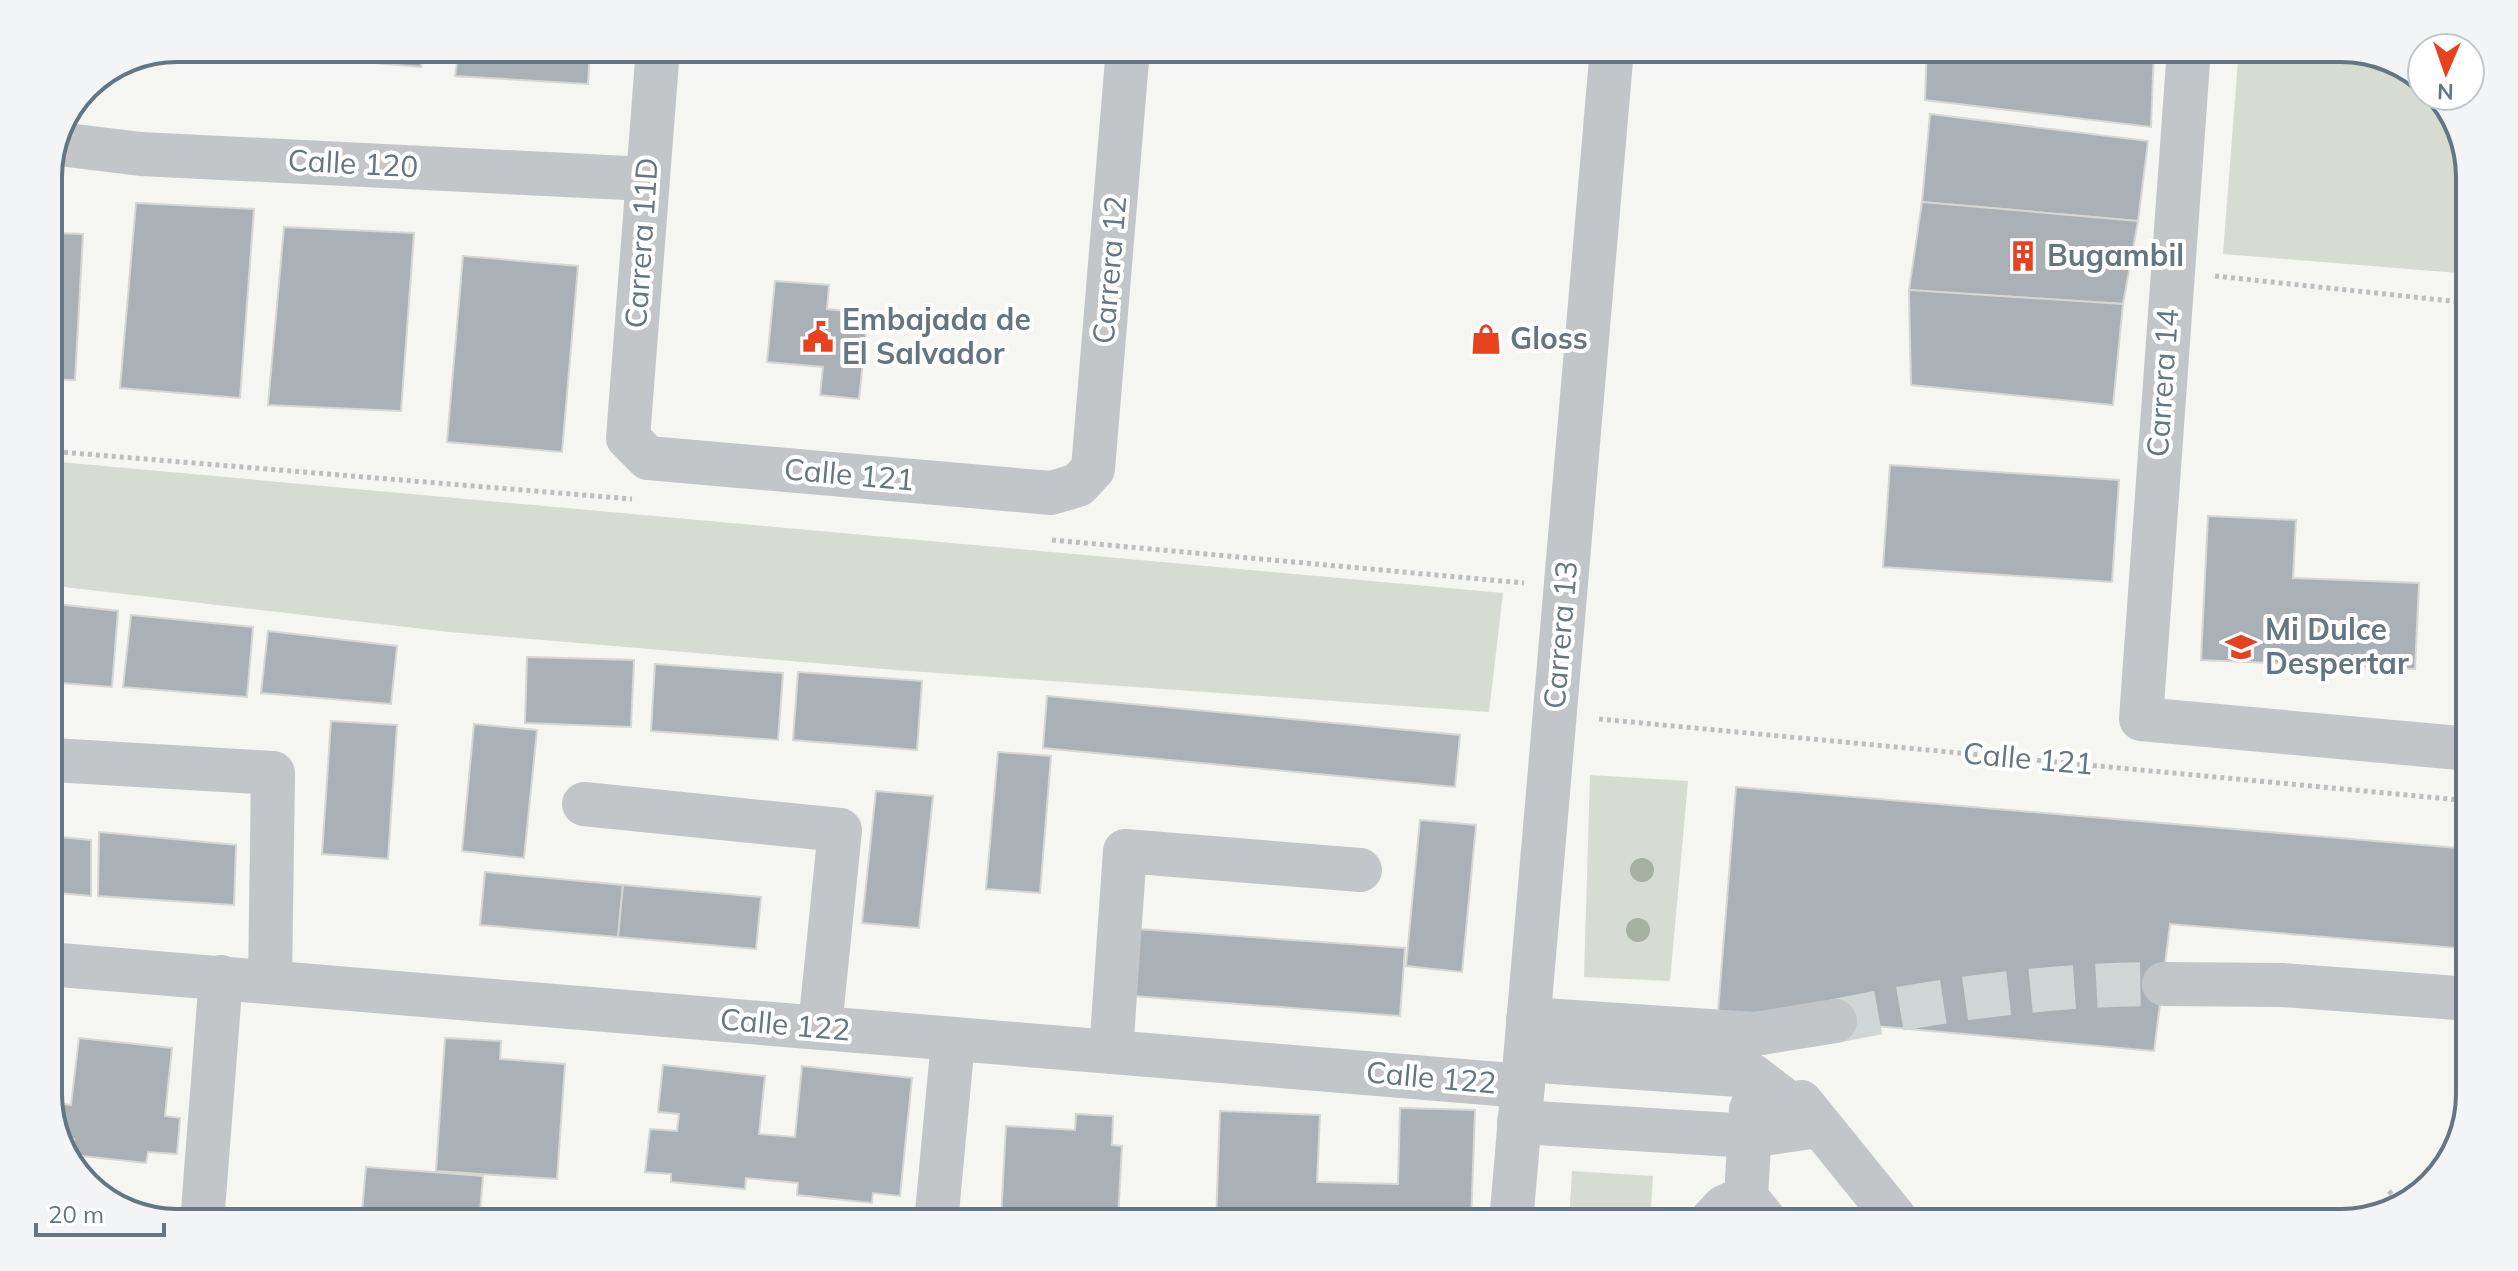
<svg xmlns="http://www.w3.org/2000/svg" width="2518" height="1271" viewBox="0 0 2518 1271" font-family="Mulish,sans-serif">
	<rect width="100%" height="100%" fill="#f5f5f1"/>
	<g fill="#d6dcd2">
		<path d="M2239 48 2346 49 2398 61 2422 82V96H2438C2478 131 2470 224 2470 274L2223 254Z"/>
		<path d="M48 461 1503 593 1489 712 896 670 449 632 48 585Z"/>
		<path d="M1590 775 1688 781 1670 981 1584 977Z"/>
		<path d="M1572 1171 1653 1176 1650 1223H1569Z"/>
	</g>
	<g fill="#a9b1b6" stroke="#d6d6d3" stroke-width="2">
		<path d="M195 48H423L421 67Z"/>
		<path d="M459 48H590L588 84 455 76Z"/>
		<path d="M1927 48H2154L2151 127 1925 100Z"/>
		<path d="M1930 114 2148 141 2138 221 1922 202Z"/>
		<path d="M1922 202 2138 221 2123 304 1909 290Z"/>
		<path d="M136 203 254 209 240 398 120 388Z"/>
		<path d="M284 227 414 233 401 411 268 405Z"/>
		<path d="M48 233 83 234 75 380 48 379Z"/>
		<path d="M463 256 578 266 562 452 447 442Z"/>
		<path d="M775 281 829 285 827 309 868 313 859 399 820 395 823 367 767 362Z"/>
		<path d="M1909 290 2123 304 2113 405 1911 385Z"/>
		<path d="M2470 428V516L2464 515Z"/>
		<path d="M1890 465 2119 480 2112 582 1883 567Z"/>
		<path d="M2208 516 2296 520 2293 578 2419 583 2415 669 2201 660Z"/>
		<path d="M48 603 118 611 112 687 48 682Z"/>
		<path d="M131 615 253 627 247 697 123 687Z"/>
		<path d="M268 631 397 646 391 704 261 693Z"/>
		<path d="M527 657 634 660 631 727 525 723Z"/>
		<path d="M655 664 783 673 778 740 651 731Z"/>
		<path d="M798 672 922 681 917 750 793 740Z"/>
		<path d="M1047 696 1460 735 1455 787 1043 748Z"/>
		<path d="M331 721 397 725 388 859 322 854Z"/>
		<path d="M474 724 537 730 524 858 462 851Z"/>
		<path d="M998 752 1051 756 1040 893 986 889Z"/>
		<path d="M1736 787 2470 849V949L2170 924 2154 1051 1718 1012Z"/>
		<path d="M876 791 933 796 919 928 862 923Z"/>
		<path d="M1420 820 1476 825 1462 972 1406 966Z"/>
		<path d="M99 832 236 845 234 905 98 896Z"/>
		<path d="M48 836 91 840V896L48 892Z"/>
		<path d="M485 872 623 885 618 937 480 925Z"/>
		<path d="M623 885 761 897 756 949 618 937Z"/>
		<path d="M1138 929 1405 948 1400 1016 1133 996Z"/>
		<path d="M79 1038 172 1048 165 1116 180 1118 177 1154 148 1152 146 1163 73 1155 74 1139 60 1138 48 1102 71 1105Z"/>
		<path d="M445 1038 501 1041 500 1059 565 1064 557 1179 436 1171Z"/>
		<path d="M663 1065 765 1076 759 1134 795 1137 802 1066 912 1078 900 1196 873 1193 872 1203 797 1195 798 1183 746 1178 745 1189 671 1182V1174L645 1172 650 1129 677 1131 679 1114 658 1112Z"/>
		<path d="M1400 1108 1475 1110 1471 1223H1216L1220 1111 1320 1115 1317 1182 1398 1184Z"/>
		<path d="M1076 1114 1113 1116 1112 1145 1122 1146 1118 1219 1062 1223 1001 1219 1006 1126 1075 1130Z"/>
		<path d="M366 1167 483 1176 479 1223H361Z"/>
		<path d="M668 1214 715 1216V1223H668Z"/>
	</g>
	<g fill="none" stroke-linecap="round" stroke-linejoin="round">
		<path stroke="#d0d5d5" stroke-width="44" stroke-dasharray="44 22" stroke-linecap="butt" d="M1835 1021C1943 999 2053 984 2164 984"/>
		<g stroke="#bcbec0" stroke-width="5" stroke-dasharray="4 4" stroke-linecap="butt">
			<path d="M2215 276 2470 303"/>
			<path d="M48 451 632 499"/>
			<path d="M1052 540 1524 583"/>
			<path d="M1599 719 2470 801"/>
			<path d="M2461 1129 2462 1130"/>
			<path d="M2389 1191 2401 1205"/>
		</g>
		<g stroke="#c2c6c9" stroke-width="44">
			<path d="M658 48 628 438 648 458 1051 493 1078 485 1093 469 1128 48"/>
			<path d="M2189 48 2141 719 2470 749"/>
			<path d="M59 144 141 154 647 179"/>
			<path d="M53 760 273 773 270 982"/>
			<path d="M584 804 840 830 820 1027"/>
			<path d="M48 964 1523 1086"/>
			<path d="M2164 984 2282 985 2470 999"/>
			<path d="M1528 1019 1755 1034 1835 1021"/>
			<path d="M1111 1052 1125 851 1360 870"/>
			<path d="M1525 1060 1753 1076 1818 1126"/>
			<path d="M1801 1102 1899 1223"/>
			<path d="M1751 1109 1746 1197 1767 1223"/>
			<path d="M1519 1122 1750 1136 1818 1126"/>
			<path d="M202 1223 221 977"/>
			<path d="M936 1223 953 1041"/>
			<path d="M1511 1223 1612 48"/>
			<path d="M1709 1223 1724 1207 1746 1197"/>
		</g>
	</g>
	<g fill="#a7b1a2">
		<circle cx="1642" cy="870" r="12"/>
		<circle cx="1638" cy="930" r="12"/>
	</g>
	<defs>
		<symbol id="building-bare" viewBox="-9 -9 18 18"><path d="M-4-6H4V6H1V3H-1V6H-4ZM-2.5-4.3h1.7v1.8h-1.7ZM.8-4.3h1.7v1.8H.8ZM-2.5-1h1.7V.8h-1.7ZM.8-1h1.7V.8H.8Z" fill="#e7421f" stroke="#fff" stroke-width="2.5" paint-order="stroke"/></symbol>
		<symbol id="civic-bare" viewBox="-9 -9 18 18"><path d="M-.6-6.5H3V-4.5H.6V-3L4-1V1h2V6H-6V1h2V-1L-.6-3ZM-1.2 2.5V6h2.4V2.5Z" fill="#e7421f" stroke="#fff" stroke-width="2.5" paint-order="stroke"/></symbol>
		<symbol id="shop-bare" viewBox="-9 -9 18 18"><path d="M-5-2.5h2.3a2.7 3.5 0 0 1 5.4 0H5L5.5 6h-11ZM-1.5-2.5h3a1.5 2.3 0 0 0-3 0Z" fill="#e7421f" stroke="#fff" stroke-width="2.5" paint-order="stroke"/></symbol>
		<symbol id="school-bare" viewBox="-9 -9 18 18"><path d="M0-5L7-2L0 1L-7-2ZM-4 1L0 2.5L4 1V4Q0 6-4 4Z" fill="#e7421f" stroke="#fff" stroke-width="2.5" paint-order="stroke"/></symbol>
	</defs>
	<g fill-rule="evenodd">
		<use href="#building-bare" x="2001" y="234" width="44" height="44"/>
		<use href="#civic-bare" x="796" y="315" width="44" height="44"/>
		<use href="#shop-bare" x="1464" y="317" width="44" height="44"/>
		<use href="#school-bare" x="2219" y="625" width="44" height="44"/>
	</g>
	<g text-anchor="middle" stroke-width="8" stroke-linejoin="round" paint-order="stroke">
		<g font-size="30" fill="#637682" stroke="#fff">
			<text transform="translate(353 164) rotate(3)" y="10">Calle 120</text>
			<text transform="translate(642 243) rotate(-86)" y="10">Carrera 11D</text>
			<text transform="translate(1110 270) rotate(-85)" y="10">Carrera 12</text>
			<text transform="translate(2163 383) rotate(-86)" y="10">Carrera 14</text>
			<text transform="translate(849 475) rotate(5)" y="10">Calle 121</text>
			<text transform="translate(1561 635) rotate(-85)" y="10">Carrera 13</text>
			<text transform="translate(2028 759) rotate(5)" y="10">Calle 121</text>
			<text transform="translate(785 1025) rotate(5)" y="10">Calle 122</text>
			<text transform="translate(1431 1078) rotate(5)" y="10">Calle 122</text>
		</g>
		<g font-size="30" font-weight="bold" fill="#637682" stroke="#fff" text-anchor="start">
			<text x="2047" y="266">Bugambil</text>
			<text x="842" y="330">Embajada de<tspan x="842" dy="34">El Salvador</tspan></text>
			<text x="1510" y="349">Gloss</text>
			<text x="2265" y="640">Mi Dulce<tspan x="2265" dy="34">Despertar</tspan></text>
		</g>
	</g>
	<path d="M0 0H2518V1271H0ZM177 62H2341A115 115 0 0 1 2456 177V1094A115 115 0 0 1 2341 1209H177A115 115 0 0 1 62 1094V177A115 115 0 0 1 177 62Z" fill="#f3f4f5" fill-rule="evenodd"/>
	<path fill="none" stroke="#637682" stroke-width="4" d="M177 62H2341A115 115 0 0 1 2456 177V1094A115 115 0 0 1 2341 1209H177A115 115 0 0 1 62 1094V177A115 115 0 0 1 177 62Z"/>
	<g transform="translate(2446 72) rotate(182)"><circle r="38" fill="#ffffff" stroke="#c1c8cd" stroke-width="2"/>
	<path d="M0-6L14 30L0 20L-14 30Z" fill="#e7421f"/>
	<text y="-12" font-size="22" font-weight="bold" text-anchor="middle" fill="#637682">N</text>
	</g>
	<path d="M36 1223v12h128v-12" fill="none" stroke="#637682" stroke-width="4"/>
	<text x="48" y="1223" font-size="24" fill="#637682" stroke="#ffffff" stroke-width="6" paint-order="stroke">20 m</text>
</svg>
